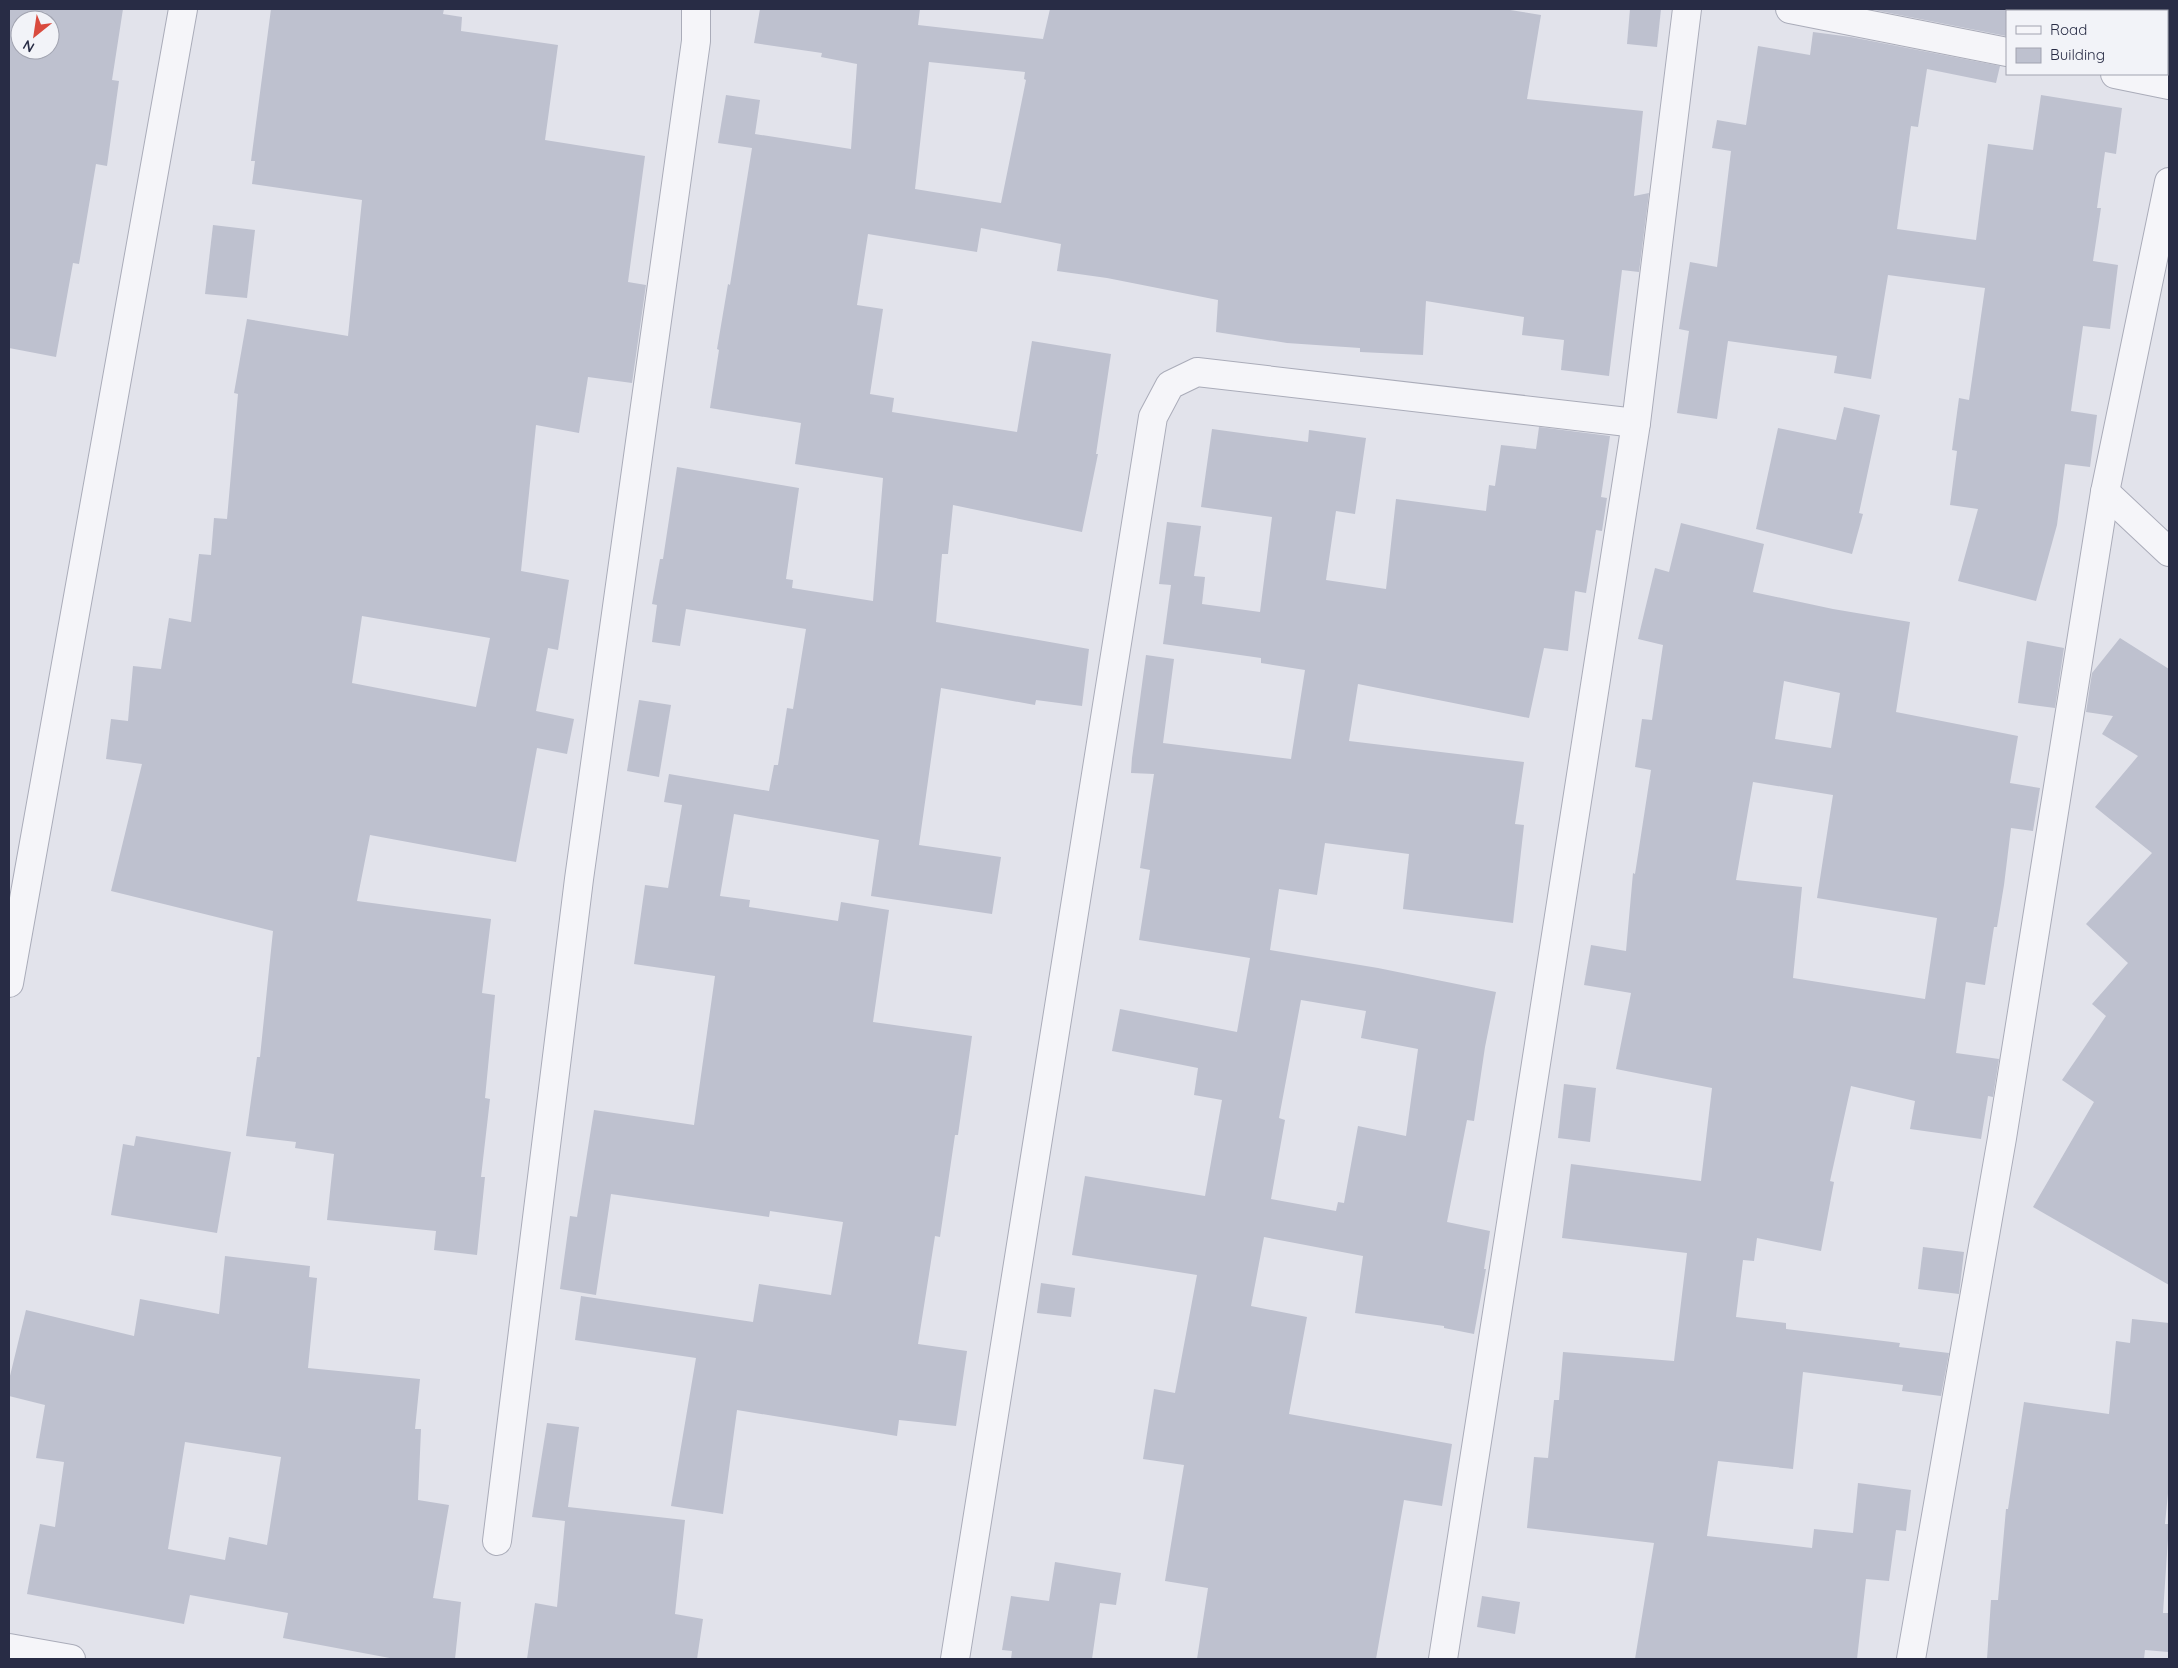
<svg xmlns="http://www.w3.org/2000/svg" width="2178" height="1668" viewBox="0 0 2178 1668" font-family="Quicksand,sans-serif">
	<rect width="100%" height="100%" fill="#e2e3eb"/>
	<g fill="#bec1cf" fill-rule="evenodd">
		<path d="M9 9H123L112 80 119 81 107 166 96 164 79 264 73 263 56 357 9 348ZM20 20H50V50H20Z"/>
		<path d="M271 9H444L443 14 462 17 461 31 558 45 545 140 645 156 628 282 646 285 632 383 588 377 579 433 536 425 521 571 569 580 558 650 548 648 536 711 574 719 567 754 537 748 516 862 370 835 357 901 491 919 482 993 495 995 485 1098 490 1099 481 1177H485L477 1255 434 1250 436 1231 327 1220 334 1154 295 1148 296 1142 246 1136 257 1057H260L273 931 111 891 142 764 106 759 111 719 128 721 133 666 161 669 169 618 191 622 199 554 211 555 214 518 227 519 238 394 234 393 247 319 348 336 362 200 252 184 255 161H251ZM362 616 490 638 476 707 352 683Z"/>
		<path d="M760 9H920L918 25 1043 39 1050 9H1504L1541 15 1527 99 1643 111 1634 196 1649 193 1639 272 1622 270 1609 376 1561 370 1564 340 1522 335 1524 317 1426 301 1423 355 1360 352V348L1287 343 1216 332 1218 300 1107 278 1057 271 1061 244 981 228 977 252 868 234 857 305 883 309 870 394 894 398 892 412 1017 432 1032 341 1111 354 1096 454H1098L1082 532 953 505 948 554H942L936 622 1089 649 1082 706 1036 700 1035 705 941 688 919 845 1001 857 992 914 871 896 879 840 734 814 720 896 750 900 749 907 838 921 841 902 889 910 873 1022 972 1036 958 1135H955L940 1237 935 1236 918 1344 967 1351 956 1426 899 1420 897 1436 737 1410 723 1514 671 1506 696 1358 575 1340 581 1296 753 1322 759 1284 831 1295 843 1222 770 1211 769 1217 611 1194 596 1295 560 1289 570 1216 577 1217 594 1110 694 1125 715 976 634 964 645 885 668 888 682 805 664 802 669 774 769 791 774 765H778L787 708 793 709 806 629 686 609 680 646 652 642 657 605 652 604 660 559H663L677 467 799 488 786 579 793 580 792 588 873 601 883 478 795 464 801 423 710 408 719 350 717 349 728 284 730 285 752 148 718 143 726 95 760 100 755 134 851 149 857 64 821 57 822 53 754 43ZM929 62 1025 72 1024 79 1026 80 1001 203 915 189Z"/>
		<path d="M1630 9H1661L1657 47 1627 44Z"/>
		<path d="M1869 9H2007V34L2006 36Z"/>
		<path d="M1813 32 1851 37 2000 66 1996 83 1927 69 1918 127 1911 126 1897 229 1976 240 1988 144 2033 150 2041 95 2122 108 2116 154 2105 152 2097 208H2101L2093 261 2118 265 2110 329 2083 326 2071 411 2097 415 2090 467 2065 464 2057 525 2036 601 1958 581 1978 509 1950 505 1957 451 1952 450 1959 398 1969 400 1985 288 1888 275 1871 379 1834 373 1837 356 1728 341 1717 419 1677 413 1689 331 1679 329 1690 262 1717 267 1731 151 1712 148 1717 120 1746 125 1758 46 1810 55Z"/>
		<path d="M213 225 255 230 247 298 205 294Z"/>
		<path d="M1844 407 1880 415 1859 513 1863 514 1852 554 1756 529 1778 428 1836 440Z"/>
		<path d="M1539 427 1610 436 1601 497 1607 498 1602 531 1596 530 1586 593 1575 591 1568 651 1544 648 1529 718 1358 684 1349 741 1524 762 1515 824 1524 825 1513 923 1403 909 1409 854 1325 843 1317 895 1279 889 1270 950 1378 968 1496 992 1485 1047 1474 1121 1467 1120 1447 1222 1490 1231 1484 1269H1486L1474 1334 1444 1328V1326L1355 1313 1363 1256 1264 1237 1251 1306 1307 1317 1289 1414 1452 1444 1442 1506 1404 1500 1376 1659H1197L1208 1588 1165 1581 1184 1465 1143 1459 1154 1389 1175 1393 1197 1275 1072 1255 1085 1176 1205 1196 1222 1100 1194 1095 1198 1068 1112 1051 1120 1009 1237 1032 1250 958 1139 940 1150 870 1140 868 1154 774 1131 773 1132 758 1146 655 1174 659 1163 743 1291 759 1305 670 1261 663V658L1163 644 1171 585 1159 584 1167 522 1201 526 1194 576 1205 577 1202 604 1260 612 1272 517 1201 507 1212 429 1308 442 1309 430 1366 438 1355 514 1336 511 1326 580 1386 589 1396 499 1486 511 1489 485 1495 486 1501 445 1536 449ZM1301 1000 1366 1011 1361 1038 1418 1049 1406 1136 1358 1126 1344 1203 1338 1202 1336 1211 1271 1199 1285 1120 1279 1118Z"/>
		<path d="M1681 523 1764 544 1753 592 1833 609 1910 622 1896 712 2018 736 2010 783 2040 788 2033 831 2011 828 2004 885 1997 927H1994L1985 985 1966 982 1956 1053 1999 1059 1993 1097 1988 1096 1981 1139 1910 1129 1915 1101 1851 1086 1830 1181 1834 1182 1821 1251 1757 1238 1754 1261 1743 1260 1736 1317 1786 1323V1329L1900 1343 1899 1347 1949 1353 1941 1396 1902 1391 1903 1385 1803 1372 1793 1469 1718 1461 1707 1536 1812 1548 1814 1529 1853 1533 1858 1483 1911 1490 1906 1531 1896 1530 1889 1581 1866 1579 1857 1659H1635L1654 1543 1527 1528 1534 1457 1548 1458 1554 1400H1559L1563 1352 1674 1361 1687 1253 1562 1238 1571 1164 1701 1181 1712 1088 1616 1069 1631 993 1584 985 1591 945 1626 951 1633 873 1635 874 1651 770 1635 767 1642 719 1652 720 1663 645 1638 639 1655 568 1669 572ZM1784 681 1840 693 1831 748 1775 739ZM1753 782 1833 795 1817 898 1937 918 1925 999 1793 978 1802 887 1736 880Z"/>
		<path d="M2120 638 2169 669V1285L2033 1207 2094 1102 2062 1080 2106 1016 2092 1004 2128 963 2086 924 2152 853 2095 807 2138 756 2102 734 2113 716 2086 712 2092 673Z"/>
		<path d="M2027 641 2064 648 2055 708 2018 703Z"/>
		<path d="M639 700 671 705 659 777 627 771Z"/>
		<path d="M1564 1084 1596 1088 1590 1142 1558 1138Z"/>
		<path d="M136 1136 231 1152 217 1233 111 1215 123 1144 134 1146Z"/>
		<path d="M1923 1247 1964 1252 1959 1294 1918 1289Z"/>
		<path d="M225 1256 310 1266 309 1277 317 1278 308 1368 420 1379 415 1429H421L418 1500 449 1505 433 1598 461 1602 455 1659H395L283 1638 288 1613 190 1595 184 1624 27 1594 40 1524 55 1527 64 1462 36 1458 45 1405 9 1396V1380L26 1310 134 1336 140 1299 219 1314ZM185 1442 281 1457 267 1545 229 1537 225 1560 168 1549Z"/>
		<path d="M1041 1283 1075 1288 1071 1317 1037 1313Z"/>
		<path d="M2132 1319 2169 1323V1483L2165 1524H2169L2163 1613H2169L2168 1652 2145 1650 2144 1659H1987L1991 1600H1998L2006 1509H2008L2024 1402 2109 1414 2116 1341 2130 1343Z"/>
		<path d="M547 1423 579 1427 568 1507 685 1520 675 1614 703 1619 697 1659H527L535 1603 557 1607 565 1521 532 1517Z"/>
		<path d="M1055 1562 1121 1573 1116 1605 1100 1603 1092 1659H1011L1012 1651 1002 1650 1011 1596 1049 1601Z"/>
		<path d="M1482 1596 1520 1602 1515 1634 1477 1627Z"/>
	</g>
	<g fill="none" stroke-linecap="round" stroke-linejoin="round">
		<defs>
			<g id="minor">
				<path d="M1790 9 2007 52"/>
				<path d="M2115 74 2169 85"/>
				<path d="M2105 492 2169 552"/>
				<path d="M9 983 183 9"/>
				<path d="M497 1541 579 879 696 41V9"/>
				<path d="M9 1648 71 1659"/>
				<path d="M955 1659 1153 417 1170 385 1197 372 1636 423"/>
				<path d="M1443 1659 1636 423 1687 9"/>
				<path d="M1911 1659 2002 1138 2105 492 2169 182"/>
			</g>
		</defs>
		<use href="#minor" stroke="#aaacb9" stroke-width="30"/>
		<use href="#minor" stroke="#f5f5f9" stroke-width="28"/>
	</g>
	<rect width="2178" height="1668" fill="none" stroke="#282c45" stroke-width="20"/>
	<rect x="2006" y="10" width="162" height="65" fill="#f2f3f8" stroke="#a1a3b0"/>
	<rect x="2016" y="26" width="25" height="8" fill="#f5f5f9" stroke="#a1a3b0"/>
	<text x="2050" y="35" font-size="15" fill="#282c45">Road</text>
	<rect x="2016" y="48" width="25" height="15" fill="#bec1cf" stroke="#a1a3b0"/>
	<text x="2050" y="60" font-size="15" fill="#282c45">Building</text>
	<g transform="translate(35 35) rotate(210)"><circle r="24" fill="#f2f3f8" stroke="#a1a3b0"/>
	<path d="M0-4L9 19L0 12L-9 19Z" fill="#d94a3e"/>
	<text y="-8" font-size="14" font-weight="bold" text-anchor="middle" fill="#282c45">N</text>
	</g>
</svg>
